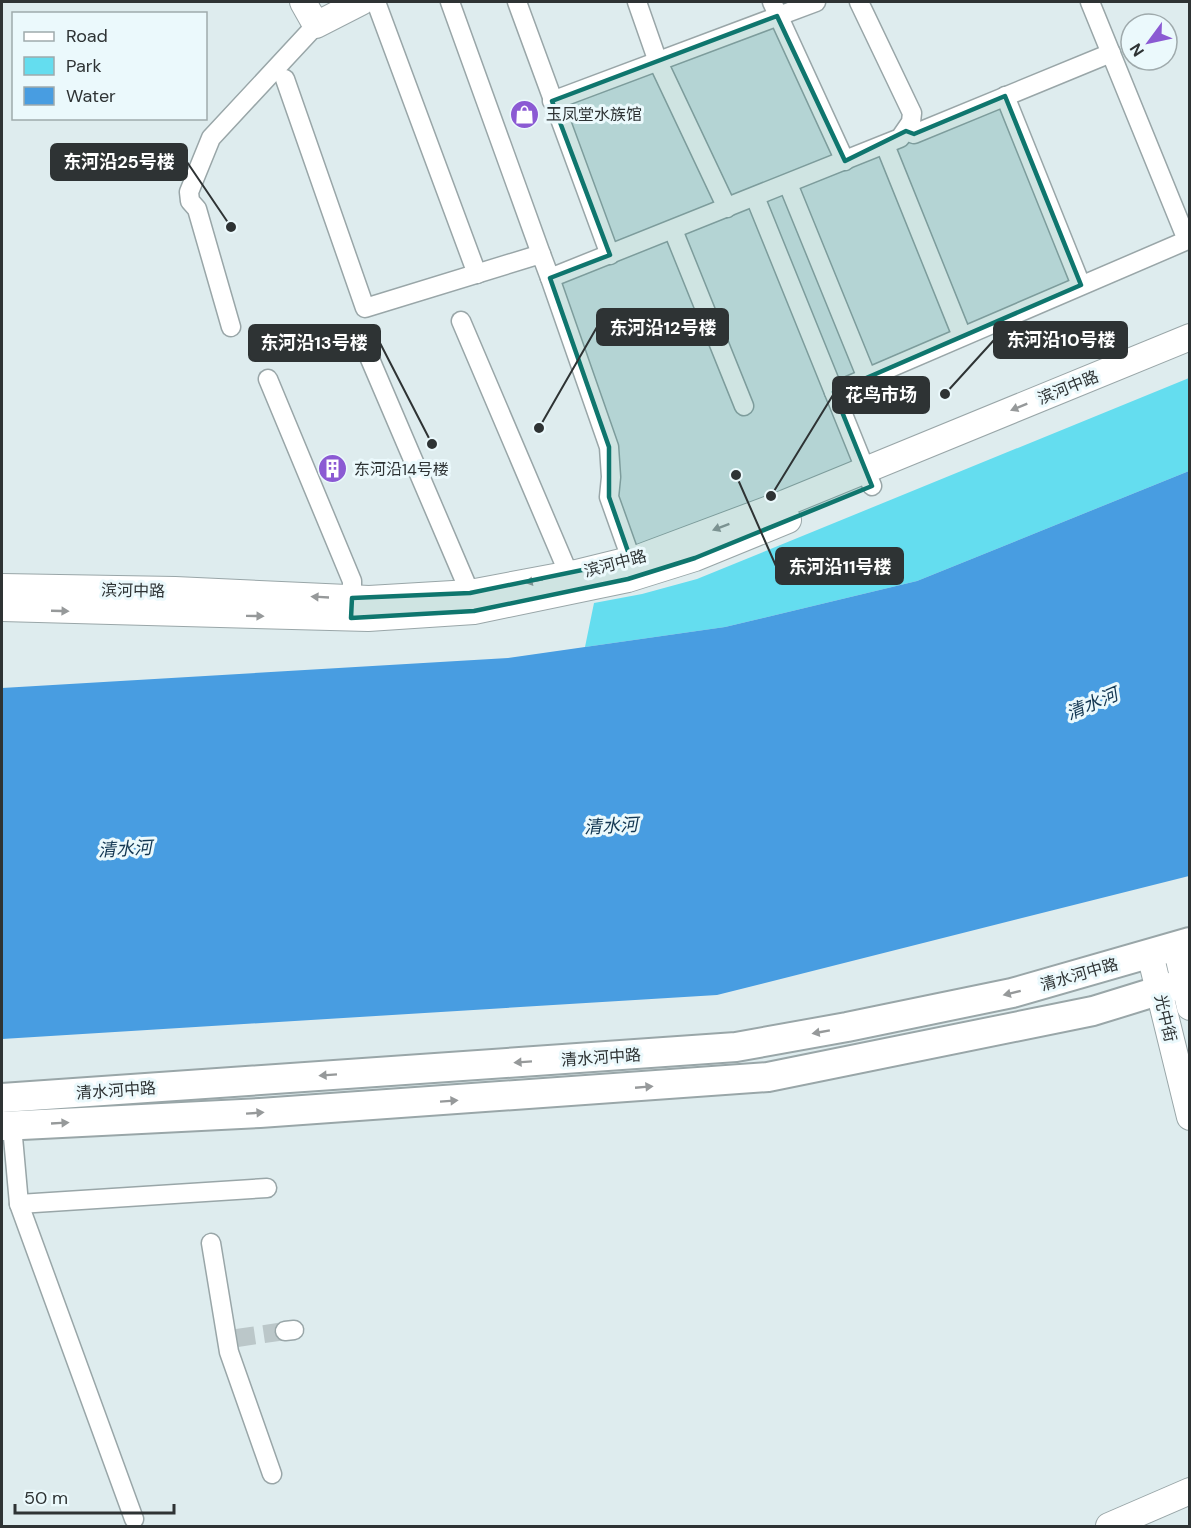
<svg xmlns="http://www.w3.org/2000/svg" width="1191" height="1528" viewBox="0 0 1191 1528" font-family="'DM Sans','Noto Sans SC',sans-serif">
	<rect width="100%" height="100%" fill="#deecee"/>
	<path fill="#64ddef" d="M1189 378V471L917 581 725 627 585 647 594 603 642 594 697 579Z"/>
	<path fill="#489de1" d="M1189 471V876L717 995 2 1039V688L508 658 725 627 917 581Z"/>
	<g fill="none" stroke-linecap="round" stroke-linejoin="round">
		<path stroke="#bbc7c9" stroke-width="18" stroke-dasharray="18 9" stroke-linecap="butt" d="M237 1338 285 1331"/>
		<defs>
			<g id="street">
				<path d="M376 2 477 274"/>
				<path d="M450 2 541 254"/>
				<path d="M517 2 610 255"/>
				<path d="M637 2 658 62 727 208"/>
				<path d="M772 2 845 161"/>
				<path d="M1090 2 1187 240"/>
				<path d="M285 79 365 308 541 254 550 278 900 138 911 122 912 113 859 2"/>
				<path d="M1005 96 1081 285"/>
				<path d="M552 101 816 2"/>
				<path d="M906 131 914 134 1111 53"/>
				<path d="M885 145 962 336"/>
				<path d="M788 184 867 378"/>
				<path d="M755 197 872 486"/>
				<path d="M673 230 744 406"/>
				<path d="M550 278 609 447 611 477 609 497 635 570"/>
				<path d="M461 321 573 584"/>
				<path d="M231 327 197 209 190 201 189 192 211 138 316 25"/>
				<path d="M361 338 470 593V602"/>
				<path d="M268 379 352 581V609"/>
				<path d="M834 392 1190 239"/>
				<path d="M12 1126 19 1204 134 1519"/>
				<path d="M19 1204 267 1188"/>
				<path d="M211 1243 229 1352 272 1474"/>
				<path d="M285 1331 294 1330"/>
			</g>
			<g id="secondary">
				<path d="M303 2 316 25 361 2"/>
				<path d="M2 587 175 590 369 599 470 593 576 573 641 557 785 503 1190 337"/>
				<path d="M2 608 368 618 474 611 628 579 695 558 788 520"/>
				<path d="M1176 946 1190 1007"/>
				<path d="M1150 954 1190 1117"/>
				<path d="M1109 1526 1190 1491"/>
			</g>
			<g id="primary">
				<path d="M2 1098 736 1047 847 1027 1012 993 1190 942"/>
				<path d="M2 1126 260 1113 768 1077 1093 1011 1190 981"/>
			</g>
		</defs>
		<use href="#street" stroke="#99a6a8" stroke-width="21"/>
		<use href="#secondary" stroke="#99a6a8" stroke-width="28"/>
		<use href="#primary" stroke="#99a6a8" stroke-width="32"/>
		<use href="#street" stroke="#fff" stroke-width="18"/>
		<use href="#secondary" stroke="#fff" stroke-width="26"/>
		<use href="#primary" stroke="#fff" stroke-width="28"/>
	</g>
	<defs><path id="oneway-solid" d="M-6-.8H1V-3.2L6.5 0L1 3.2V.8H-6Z" transform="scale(1.5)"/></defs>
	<g fill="#96999a">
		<use href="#oneway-solid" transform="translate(1019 407) rotate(158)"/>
		<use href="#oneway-solid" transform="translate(721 527) rotate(159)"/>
		<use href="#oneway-solid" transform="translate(534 581) rotate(169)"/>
		<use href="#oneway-solid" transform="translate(320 597) rotate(-177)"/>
		<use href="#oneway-solid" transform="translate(60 611) rotate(2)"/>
		<use href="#oneway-solid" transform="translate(255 616) rotate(1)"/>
		<use href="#oneway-solid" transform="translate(1012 993) rotate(166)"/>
		<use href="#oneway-solid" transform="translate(821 1032) rotate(170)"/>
		<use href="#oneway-solid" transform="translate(523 1062) rotate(176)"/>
		<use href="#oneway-solid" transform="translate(328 1075) rotate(176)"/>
		<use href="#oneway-solid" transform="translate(644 1087) rotate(-5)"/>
		<use href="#oneway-solid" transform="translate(449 1101) rotate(-4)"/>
		<use href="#oneway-solid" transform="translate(255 1113) rotate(-4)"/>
		<use href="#oneway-solid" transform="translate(60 1123) rotate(-3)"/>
	</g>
	<path fill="#0f766e" fill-opacity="0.2" stroke="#0f766e" stroke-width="4.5" stroke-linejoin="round" d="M777 16 845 161 906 131 914 134 1005 96 1081 285 834 392 872 486 695 558 628 579 474 611 351 618 352 598 470 593 631 560 609 497V447L550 278 610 255 552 101Z"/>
	<defs>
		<symbol id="shop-disc" viewBox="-11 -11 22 22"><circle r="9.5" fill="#8b5ad3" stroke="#ebf9fc"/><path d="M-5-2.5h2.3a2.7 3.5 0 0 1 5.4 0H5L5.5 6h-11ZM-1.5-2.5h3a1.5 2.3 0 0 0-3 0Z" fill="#fff"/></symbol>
		<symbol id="building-disc" viewBox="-11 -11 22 22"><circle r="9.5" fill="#8b5ad3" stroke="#ebf9fc"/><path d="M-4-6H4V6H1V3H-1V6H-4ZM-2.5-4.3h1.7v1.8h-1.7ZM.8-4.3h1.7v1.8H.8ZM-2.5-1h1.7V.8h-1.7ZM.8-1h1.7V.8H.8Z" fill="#fff"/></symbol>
	</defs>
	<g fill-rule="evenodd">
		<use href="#shop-disc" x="508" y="98" width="33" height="33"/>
		<use href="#building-disc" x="316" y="452" width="33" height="33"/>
	</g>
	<g text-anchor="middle" stroke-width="6" stroke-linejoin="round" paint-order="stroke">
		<g font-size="16" fill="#2e3334" stroke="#ebf9fc" text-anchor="start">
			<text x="546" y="120">玉凤堂水族馆</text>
			<text x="354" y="475">东河沿14号楼</text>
		</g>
		<g font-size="16" fill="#2e3334" stroke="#ebf9fc">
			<text transform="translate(1068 387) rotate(-22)" y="6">滨河中路</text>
			<text transform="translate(615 563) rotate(-15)" y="6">滨河中路</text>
			<text transform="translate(133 590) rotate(1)" y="6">滨河中路</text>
			<text transform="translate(1079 974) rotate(-16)" y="6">清水河中路</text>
			<text transform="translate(1166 1018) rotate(77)" y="6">光中街</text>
			<text transform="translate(601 1057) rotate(-4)" y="6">清水河中路</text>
			<text transform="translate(116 1090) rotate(-4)" y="6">清水河中路</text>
		</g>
		<g font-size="18" font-style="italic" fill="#123651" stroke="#ebf9fc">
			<text transform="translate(1092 704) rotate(-23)" y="6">清水河</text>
			<text transform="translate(611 826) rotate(-3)" y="6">清水河</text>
			<text transform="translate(125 849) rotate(-3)" y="6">清水河</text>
		</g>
	</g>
	<path fill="none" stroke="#2e3334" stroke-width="2" d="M231 227L187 162M539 428L597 327M945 394L994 340M432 444L380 343M771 496L833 395M736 475L776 566"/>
	<g fill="#2e3334" stroke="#ebf9fc" stroke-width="2">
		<circle cx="231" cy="227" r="6"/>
		<circle cx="539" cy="428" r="6"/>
		<circle cx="945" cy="394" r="6"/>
		<circle cx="432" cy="444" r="6"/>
		<circle cx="771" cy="496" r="6"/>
		<circle cx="736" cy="475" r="6"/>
	</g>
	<g fill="#2e3334" stroke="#2e3334" stroke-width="2">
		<rect x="51" y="144" width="136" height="36" rx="6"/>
		<rect x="597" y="309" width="131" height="36" rx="6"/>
		<rect x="994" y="322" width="133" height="36" rx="6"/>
		<rect x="249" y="325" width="131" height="36" rx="6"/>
		<rect x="833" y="377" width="96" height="36" rx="6"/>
		<rect x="776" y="548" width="127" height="36" rx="6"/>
	</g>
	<g font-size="18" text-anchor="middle" font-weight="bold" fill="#fff">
		<text x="119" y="168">东河沿25号楼</text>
		<text x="663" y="334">东河沿12号楼</text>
		<text x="1061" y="346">东河沿10号楼</text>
		<text x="314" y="349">东河沿13号楼</text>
		<text x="881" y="401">花鸟市场</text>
		<text x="840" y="573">东河沿11号楼</text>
	</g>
	<rect width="1191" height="1528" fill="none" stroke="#2e3334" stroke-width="6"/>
	<rect x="12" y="12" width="195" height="108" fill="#ebf9fc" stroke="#9faaac" stroke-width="1.5"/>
	<rect x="24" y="32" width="30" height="9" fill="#ffffff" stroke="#9faaac" stroke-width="1.5"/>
	<text x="66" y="42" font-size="18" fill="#2e3334">Road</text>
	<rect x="24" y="57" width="30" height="18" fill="#64ddef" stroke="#9faaac" stroke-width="1.5"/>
	<text x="66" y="72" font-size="18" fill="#2e3334">Park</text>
	<rect x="24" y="87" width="30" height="18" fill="#489de1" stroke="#9faaac" stroke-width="1.5"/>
	<text x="66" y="102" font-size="18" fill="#2e3334">Water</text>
	<g transform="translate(1149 42) rotate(237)"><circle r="28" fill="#ebf9fc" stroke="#9faaac" stroke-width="1.5"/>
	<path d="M0-4.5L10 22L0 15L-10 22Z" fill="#8b5ad3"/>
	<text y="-9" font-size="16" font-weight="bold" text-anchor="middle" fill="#2e3334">N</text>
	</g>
	<path d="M15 1504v9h159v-9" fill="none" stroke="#2e3334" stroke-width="3"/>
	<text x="24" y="1504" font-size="18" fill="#2e3334" stroke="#ebf9fc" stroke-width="4.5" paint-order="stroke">50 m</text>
</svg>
